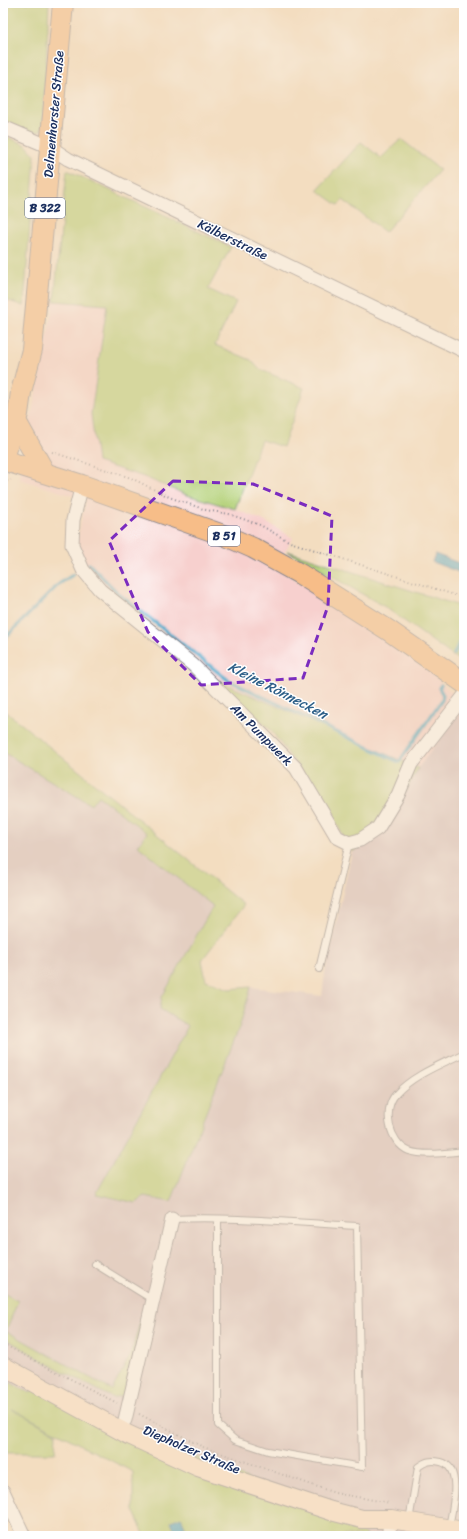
<svg xmlns="http://www.w3.org/2000/svg" width="467" height="1539" viewBox="0 0 467 1539" font-family="Sriracha,sans-serif">
	<rect width="100%" height="100%" fill="#fff"/>
	<filter id="ink" filterUnits="userSpaceOnUse"><feTurbulence type="fractalNoise" baseFrequency=".025" numOctaves="2"/><feDisplacementMap in="SourceGraphic" scale="8" xChannelSelector="R" yChannelSelector="G"/><feConvolveMatrix kernelMatrix="1 2 1 2 8 2 1 2 1" color-interpolation-filters="sRGB"/></filter>
	<filter id="wash" filterUnits="userSpaceOnUse"><feTurbulence type="fractalNoise" baseFrequency=".012" numOctaves="4" result="noise"/><feDisplacementMap in="SourceGraphic" scale="16" xChannelSelector="R" yChannelSelector="G"/><feGaussianBlur stdDeviation="0.9" result="paint"/><feColorMatrix in="noise" values="0 0 0 0 0 0 0 0 0 0 0 0 0 0 0 0 0 1.4 0 .05"/><feComposite in="paint" operator="in"/></filter>
	<g filter="url(#wash)">
		<rect width="100%" height="100%" fill="#f3ddc0"/>
		<path fill="#f7d0ce" d="M54 301 107 305 91 414 144 477 187 495 235 509 264 521 293 538 276 566 429 671 464 704V707L418 768 214 679 197 660 104 584 87 567 76 545 86 500 19 479Z"/>
		<path fill="#d2bec4" d="M464 707V1536H316L133 1472 3 1405V752L91 805 98 796 147 834 138 846 213 906 180 964 206 980 229 989 251 987 322 996 325 973 352 852 363 844 403 797 418 768Z"/>
		<g fill="#b3d077" stroke="#67806a">
			<path d="M3 3H49L43 127 39 132 28 131 3 120Z"/>
			<path d="M3 135 26 145 35 155 24 306 3 299Z"/>
			<path d="M401 139 440 170 385 232 343 200 338 205 317 190 361 142 381 158Z"/>
			<path d="M67 170 231 247 208 289 236 302 215 345 251 360 259 369 304 388 283 447 261 440 235 509 187 495 144 477 97 462 91 414 107 305 54 301Z"/>
			<path d="M287 551 463 607 464 664 385 607Z"/>
			<path d="M214 679 418 768 403 797 363 844 352 852 329 810 271 730Z"/>
			<path d="M3 709 244 905 202 960 206 980 229 989 251 987 240 1025 171 1202 145 1197 136 1203 96 1194 188 1026 160 1009 162 997 213 906 138 846 147 833 98 796 91 805 3 752Z"/>
			<path d="M3 1293 18 1301 6 1331 112 1390 130 1356 143 1313 144 1314 126 1388 123 1395 113 1398 45 1362 3 1337Z"/>
			<path d="M3 1379 30 1393 34 1388 357 1526 367 1536H145L133 1510V1472L12 1409 56 1433 55 1453H3Z"/>
		</g>
		<g fill="#49a6c7" stroke="#326a92">
			<path d="M435 554 464 565 461 573 432 562Z"/>
			<path d="M181 1517 189 1536H177L171 1521Z"/>
		</g>
		<g fill="none" stroke-linecap="round" stroke-linejoin="round">
			<g stroke="#49a6c7" stroke-width="3.5">
				<path d="M89 564 120 595 228 680 399 762 442 700 443 695 439 688 441 685"/>
				<path d="M3 640 59 584 74 574"/>
				<path d="M454 654 464 632"/>
			</g>
		</g>
	</g>
	<g filter="url(#ink)">
		<g fill="none" stroke-linecap="round" stroke-linejoin="round">
			<defs>
				<g id="lane">
					<path d="M319 969 349 843"/>
					<path d="M464 1053C442 1064 413 1075 396 1094 382 1109 389 1143 409 1151 424 1156 448 1153 464 1151"/>
					<path d="M172 1219C233 1216 296 1223 357 1226L362 1467 268 1451 235 1440 218 1425V1220"/>
					<path d="M95 1264 153 1300"/>
					<path d="M409 1521 418 1467C426 1461 431 1460 441 1462 463 1467 452 1511 449 1527"/>
				</g>
				<g id="street">
					<path d="M3 127 50 147 68 159 464 351"/>
					<path d="M82 485 73 520 72 545 83 570 100 590 193 665 296 768 337 837 349 843 360 840 378 828 398 795 411 764 464 696"/>
					<path d="M125 1420 172 1219"/>
					<path d="M3 1491 24 1536"/>
					<path d="M388 1536 391 1519"/>
				</g>
				<path id="secondary" d="M3 1366 127 1434 198 1467 331 1511 362 1519H391L464 1531"/>
				<g id="primary">
					<path d="M16 421 45 473"/>
					<path d="M3 457 18 414 21 392 32 350 63 3"/>
					<path d="M3 460 82 485 226 536 253 548 300 574 388 630 464 683"/>
				</g>
			</defs>
			<use href="#lane" stroke="#87868f" stroke-width="8"/>
			<use href="#street" stroke="#87868f" stroke-width="15"/>
			<use href="#secondary" stroke="#87868f" stroke-width="20"/>
			<use href="#primary" stroke="#87868f" stroke-width="22"/>
			<g stroke="#87868f" stroke-width="2" stroke-dasharray="1 3" stroke-linecap="butt">
				<path d="M52 452 131 478 169 497 206 510 229 514 260 525 290 542 464 598"/>
				<path d="M3 482 11 480"/>
				<path d="M3 1344 117 1403"/>
				<path d="M139 1414 203 1447 335 1493 390 1503"/>
			</g>
			<use href="#lane" stroke="#fff" stroke-width="6"/>
			<use href="#street" stroke="#fff" stroke-width="13"/>
			<use href="#secondary" stroke="#fce5cf" stroke-width="18"/>
			<use href="#primary" stroke="#f7bd88" stroke-width="20"/>
		</g>
	</g>
	<path d="M0 0H467V1539H0ZM173 481 253 484 332 516 328 606 303 678 201 685 148 632 109 541Z" fill="#f3ddc0" fill-opacity=".55" fill-rule="evenodd"/>
	<path fill="none" stroke="#7b2cbf" stroke-width="3" stroke-dasharray="8 5" stroke-linejoin="round" d="M173 481 253 484 332 516 328 606 303 678 201 685 148 632 109 541Z"/>
	<g text-anchor="middle" stroke-width="3" stroke-linejoin="round" paint-order="stroke">
		<g fill="#fff" stroke="#5f6d8e" stroke-width="1">
			<rect x="25" y="198" width="40" height="20" rx="3"/>
			<rect x="208" y="526" width="32" height="20" rx="3"/>
		</g>
		<g font-size="12" font-weight="bold" fill="#1b2f5e">
			<text x="45" y="212">B 322</text>
			<text x="224" y="540">B 51</text>
		</g>
		<g font-size="13" fill="#1b2f5e" stroke="#fff">
			<text transform="translate(53 114) rotate(-85)" y="5">Delmenhorster Straße</text>
			<text transform="translate(233 239) rotate(26)" y="5">Kälberstraße</text>
			<text transform="translate(262 734) rotate(45)" y="5">Am Pumpwerk</text>
			<text transform="translate(192 1449) rotate(23)" y="5">Diepholzer Straße</text>
		</g>
		<g font-size="14" font-style="italic" fill="#2d5f88" stroke="#fff">
			<text transform="translate(278 690) rotate(27)" y="5">Kleine Rönnecken</text>
		</g>
	</g>
	<rect width="467" height="1539" fill="none" stroke="#fff" stroke-width="16"/>
</svg>
